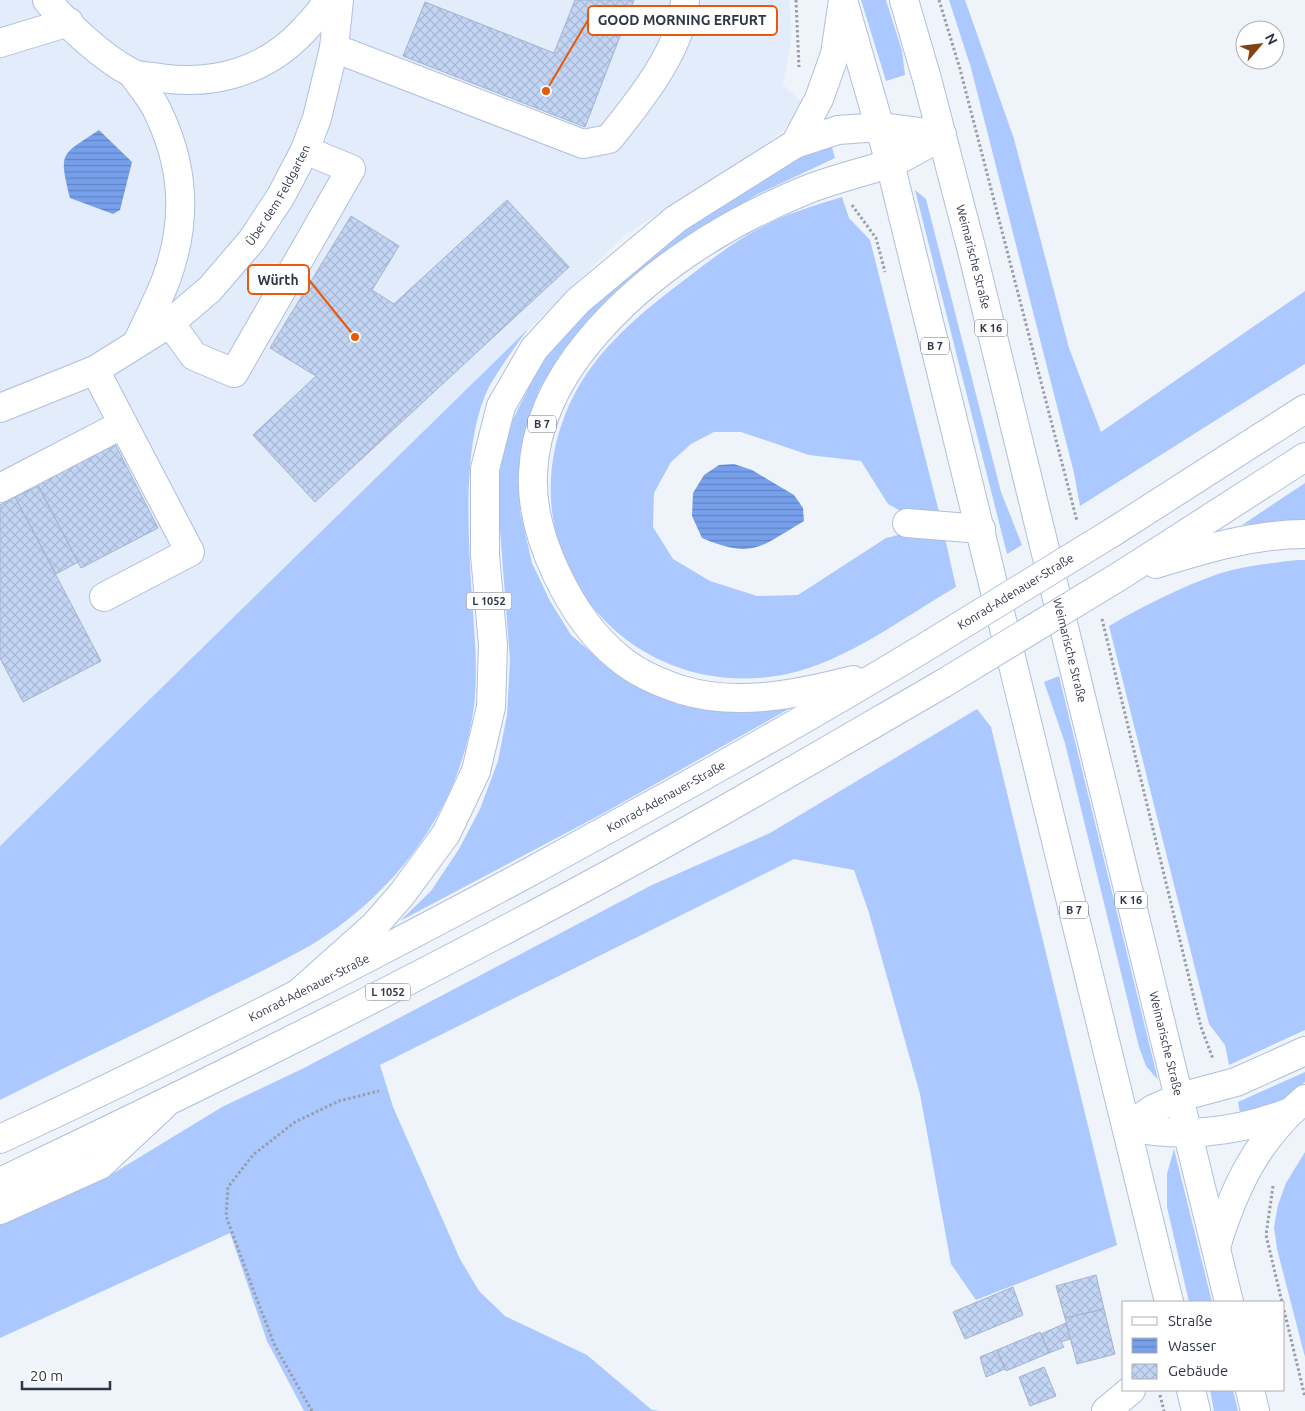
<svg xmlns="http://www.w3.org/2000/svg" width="1305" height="1411" viewBox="0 0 1305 1411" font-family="Ubuntu,sans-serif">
	<defs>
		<pattern id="water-rules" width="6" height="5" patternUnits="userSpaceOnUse" patternTransform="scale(1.25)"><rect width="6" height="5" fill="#77a0ec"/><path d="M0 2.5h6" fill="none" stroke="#6283c1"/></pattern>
		<pattern id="building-cross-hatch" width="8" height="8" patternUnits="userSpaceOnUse" patternTransform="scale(1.25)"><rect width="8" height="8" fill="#c3d5f4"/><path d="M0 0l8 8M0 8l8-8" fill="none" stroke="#a8b7d2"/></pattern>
	</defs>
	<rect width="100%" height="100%" fill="#eff3fa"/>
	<path fill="#e3ecfb" d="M0 0H789L792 34 783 85 803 103 782 132 749 157 625 235 0 846Z"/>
	<g fill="#abc9fe">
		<path d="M861 0H886L902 51 905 75 886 81Z"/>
		<path d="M949 0H965L1014 139 1069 348 1101 432 1305 291V364L1080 506 1074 473 971 68Z"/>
		<path d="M831 144 835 158 758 194 681 241 637 273 559 356 539 390 528 426 521 472 520 511 532 563 550 601 571 635 598 658 627 679 810 697 602 814 400 921 431 891 459 849 480 809 498 761 507 715 510 660 497 491 502 454 513 419 545 355 574 322 690 224 756 185 804 152Z"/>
		<path d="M915 190 926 199 1001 492 1022 545 1007 554Z"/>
		<path d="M842 197 849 218 870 240 940 516 908 515 888 504 861 461 809 455 741 432H714L691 444 671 462 654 493 653 527 673 559 710 581 757 596 798 595 886 538 906 533 945 538 956 587C904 617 847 661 787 674 634 706 507 563 565 415 588 355 638 315 687 278 712 259 736 240 764 226 788 213 816 205 842 197Z"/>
		<path d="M528 329C515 347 501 366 490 385 458 445 470 561 474 627 476 654 477 680 474 706 462 805 397 892 313 944 281 962 248 978 215 994 144 1030 71 1064 0 1100V846Z"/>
		<path d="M1305 483V520L1242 525Z"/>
		<path d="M1298 560H1305V1030L1229 1065 1225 1045 1209 1024 1109 626C1143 606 1181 587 1218 574 1244 566 1272 563 1298 560Z"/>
		<path d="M1059 676 1158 1080 1146 1066 1139 1047 1065 743 1044 682Z"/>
		<path d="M977 709 991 727 1117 1245 976 1300 951 1264 920 1094 869 913 854 870 794 859 380 1065 393 1107 460 1259 479 1291 505 1316 587 1355 652 1410 660 1411H304L267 1341 230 1233 0 1338V1224L112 1174 222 1107 302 1069 652 885 770 833Z"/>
		<path d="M1305 1072V1082L1281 1102 1240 1112 1238 1102Z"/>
		<path d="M1174 1149 1212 1302H1189L1167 1207V1174Z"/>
		<path d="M1305 1152V1357L1277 1249 1274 1227 1278 1205 1286 1183Z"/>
		<path d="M1210 1390H1233L1238 1411H1214Z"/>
	</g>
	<g fill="url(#water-rules)">
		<path d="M99 130 132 162 120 210 113 214 70 198C59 151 60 156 99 130Z"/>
		<path d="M734 464 752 470 794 495 803 508 804 521C761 546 754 560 702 538L692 516 693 493 704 475 719 465Z"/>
	</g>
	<g fill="url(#building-cross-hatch)" stroke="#a2b3d1">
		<path d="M575 0H634L585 127 403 56 425 2 554 53Z"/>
		<path d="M507 200 569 267 315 502 253 435 316 376 270 348 351 216 399 246 372 290 394 304Z"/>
		<path d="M113 440 158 528 81 568 36 481Z"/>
		<path d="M38 486 78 562 56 574 15 497Z"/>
		<path d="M15 497 101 661 23 702 0 658V505Z"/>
		<path d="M1096 1275 1104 1309 1065 1318 1056 1286Z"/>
		<path d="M1013 1287 1023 1315 965 1339 953 1312Z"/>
		<path d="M1104 1309 1115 1354 1077 1364 1065 1318Z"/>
		<path d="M1066 1323 1070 1339 1061 1342 1064 1347 1049 1353 1041 1334Z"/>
		<path d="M1040 1332 1049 1353 1006 1371 997 1350Z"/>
		<path d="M997 1350 1005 1369 986 1377 980 1357Z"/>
		<path d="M1044 1367 1056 1396 1030 1406 1019 1377Z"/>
	</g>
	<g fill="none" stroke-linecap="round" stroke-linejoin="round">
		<defs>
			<g id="minor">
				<path d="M47 0C67 25 102 57 130 72 138 77 151 76 160 78 215 86 266 71 304 30 313 20 322 11 328 0"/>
				<path d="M0 43 69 22"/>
				<path d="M334 48 583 144 609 139C638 103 683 48 685 0"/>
				<path d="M132 73C139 84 150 96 156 108 184 164 188 218 167 277 159 299 147 321 137 343"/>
				<path d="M170 323 194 356 234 373 351 169 305 150"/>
				<path id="s1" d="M0 408 95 370 170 323 210 289 252 240 281 196 305 150 317 118 334 48 339 0"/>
				<path d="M0 488 123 424 95 370"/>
				<path d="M907 523 981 529"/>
				<path d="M104 597 190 552 123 424"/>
				<path d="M0 1210 100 1165 163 1106"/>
				<path d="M1106 1411 1131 1390"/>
			</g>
			<g id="major">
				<path d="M843 0 890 163 1169 1302"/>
				<path id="s2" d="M904 0 927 79 972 251 1229 1302"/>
				<path d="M1191 1390 1196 1411"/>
				<path d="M1250 1390 1255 1411"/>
			</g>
			<g id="highway">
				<path d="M795 144 819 99 835 54 843 0"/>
				<path d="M1113 532 1305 409"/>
				<path d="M1156 564C1204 549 1254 534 1305 534"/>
				<path d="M1123 574 1305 457"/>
				<path d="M853 680C798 694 738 707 682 690 660 683 637 673 619 658 571 619 530 536 533 474 535 424 558 378 590 340 646 273 725 223 806 190 833 179 861 173 888 164 907 157 925 145 942 135"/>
				<path d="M301 991 374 926 402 894 446 834 476 771 491 707 493 645 485 555V469L501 406 534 349 578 301 676 219 795 144 838 130 880 127 942 135"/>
				<path d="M1127 1127 1153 1109 1180 1097 1236 1082 1305 1051"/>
				<path d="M1127 1127C1183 1138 1234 1133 1287 1113"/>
				<path id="s3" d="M0 1139C178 1057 353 967 526 874 663 799 799 724 932 643"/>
				<path d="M0 1182C196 1089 389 993 580 890 703 824 823 753 944 683"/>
				<path d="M1216 1247C1234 1188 1257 1139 1305 1099"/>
			</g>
		</defs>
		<use href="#minor" stroke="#aebfde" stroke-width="30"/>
		<use href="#major" stroke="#aebfde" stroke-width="30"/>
		<use href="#highway" stroke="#aebfde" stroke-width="30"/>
		<g stroke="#989ea7" stroke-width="3" stroke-dasharray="2.5 2.5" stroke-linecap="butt">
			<path d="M796 0 799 67"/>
			<path d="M939 0 960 69 1077 521"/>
			<path d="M852 205 876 238 885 272"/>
			<path d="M1102 619 1201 1027 1213 1059"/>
			<path d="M1273 1186 1266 1235 1282 1302"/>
			<path d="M1284 1310 1305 1397"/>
			<path d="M1160 1395 1164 1411"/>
			<path d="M312 1411 275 1346 256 1297 226 1216 228 1187 253 1155 295 1122 339 1101 379 1091"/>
		</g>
		<use href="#minor" stroke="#fff" stroke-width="28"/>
		<use href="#major" stroke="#fff" stroke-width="28"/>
		<use href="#highway" stroke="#fff" stroke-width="28"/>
		<defs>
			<g id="highway-bridge">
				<path id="s4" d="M932 643 1113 532"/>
				<path d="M944 683 1123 574"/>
			</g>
		</defs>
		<use href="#highway-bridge" stroke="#aebfde" stroke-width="30" stroke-linecap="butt"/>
		<use href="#highway-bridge" stroke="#fff" stroke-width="28"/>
	</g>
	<g text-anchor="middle" stroke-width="4" stroke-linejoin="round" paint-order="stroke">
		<g fill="#fff" stroke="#6e737c" stroke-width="1">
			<rect x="975" y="319.5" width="32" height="17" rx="4"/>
			<rect x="921" y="337.5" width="28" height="17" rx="4"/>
			<rect x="528" y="415.5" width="28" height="17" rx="4"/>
			<rect x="466.5" y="592.5" width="45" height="17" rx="4"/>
			<rect x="1115" y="891.5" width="32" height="17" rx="4"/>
			<rect x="1060" y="901.5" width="28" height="17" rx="4"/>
			<rect x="365.5" y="983.5" width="45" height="17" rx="4"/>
		</g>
		<g font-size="11" font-weight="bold" fill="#303744">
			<text x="991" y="332">K 16</text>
			<text x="935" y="350">B 7</text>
			<text x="542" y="428">B 7</text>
			<text x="489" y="605">L 1052</text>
			<text x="1131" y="904">K 16</text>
			<text x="1074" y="914">B 7</text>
			<text x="388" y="996">L 1052</text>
		</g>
		<g font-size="12" fill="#303744" stroke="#fff">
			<text dy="4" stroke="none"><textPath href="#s1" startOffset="360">Über dem Feldgarten</textPath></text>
			<text dy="4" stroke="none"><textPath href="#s2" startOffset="266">Weimarische Straße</textPath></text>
			<text dy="4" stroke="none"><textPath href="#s4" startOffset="98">Konrad-Adenauer-Straße</textPath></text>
			<text dy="4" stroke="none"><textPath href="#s2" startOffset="671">Weimarische Straße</textPath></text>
			<text dy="4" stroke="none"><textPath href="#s3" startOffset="749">Konrad-Adenauer-Straße</textPath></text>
			<text dy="4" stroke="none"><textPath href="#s3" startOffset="344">Konrad-Adenauer-Straße</textPath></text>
			<text dy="4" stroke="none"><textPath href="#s2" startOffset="1076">Weimarische Straße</textPath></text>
		</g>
	</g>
	<path fill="none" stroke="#e8590c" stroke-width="2" d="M546 91L588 20M355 337L309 280"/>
	<g fill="#e8590c" stroke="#fff" stroke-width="2">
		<circle cx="546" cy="91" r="5"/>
		<circle cx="355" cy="337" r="5"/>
	</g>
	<g fill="#fff" stroke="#e8590c" stroke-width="2">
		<rect x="588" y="6" width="189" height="29" rx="5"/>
		<rect x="248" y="265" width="61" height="29" rx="5"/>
	</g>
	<g font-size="14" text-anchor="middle" font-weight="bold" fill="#303744">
		<text x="682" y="25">GOOD MORNING ERFURT</text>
		<text x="278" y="285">Würth</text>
	</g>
	<rect x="1122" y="1301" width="162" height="90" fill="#ffffff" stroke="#acafb4"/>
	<rect x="1132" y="1317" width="25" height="8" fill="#ffffff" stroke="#acafb4"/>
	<text x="1168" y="1326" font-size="15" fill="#303744">Straße</text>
	<rect x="1132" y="1338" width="25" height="15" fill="url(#water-rules)" stroke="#acafb4"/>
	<text x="1168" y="1351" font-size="15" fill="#303744">Wasser</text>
	<rect x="1132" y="1364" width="25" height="15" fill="url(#building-cross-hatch)" stroke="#acafb4"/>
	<text x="1168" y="1376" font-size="15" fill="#303744">Gebäude</text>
	<g transform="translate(1260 45) rotate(62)"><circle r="24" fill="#ffffff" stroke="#acafb4"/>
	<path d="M0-4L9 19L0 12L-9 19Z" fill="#844210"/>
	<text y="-8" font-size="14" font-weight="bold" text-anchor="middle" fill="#303744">N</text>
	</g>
	<path d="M22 1381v8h88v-8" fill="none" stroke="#303744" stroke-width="2.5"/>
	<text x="30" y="1381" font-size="15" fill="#303744" stroke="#ffffff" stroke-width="4" paint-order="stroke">20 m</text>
</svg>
